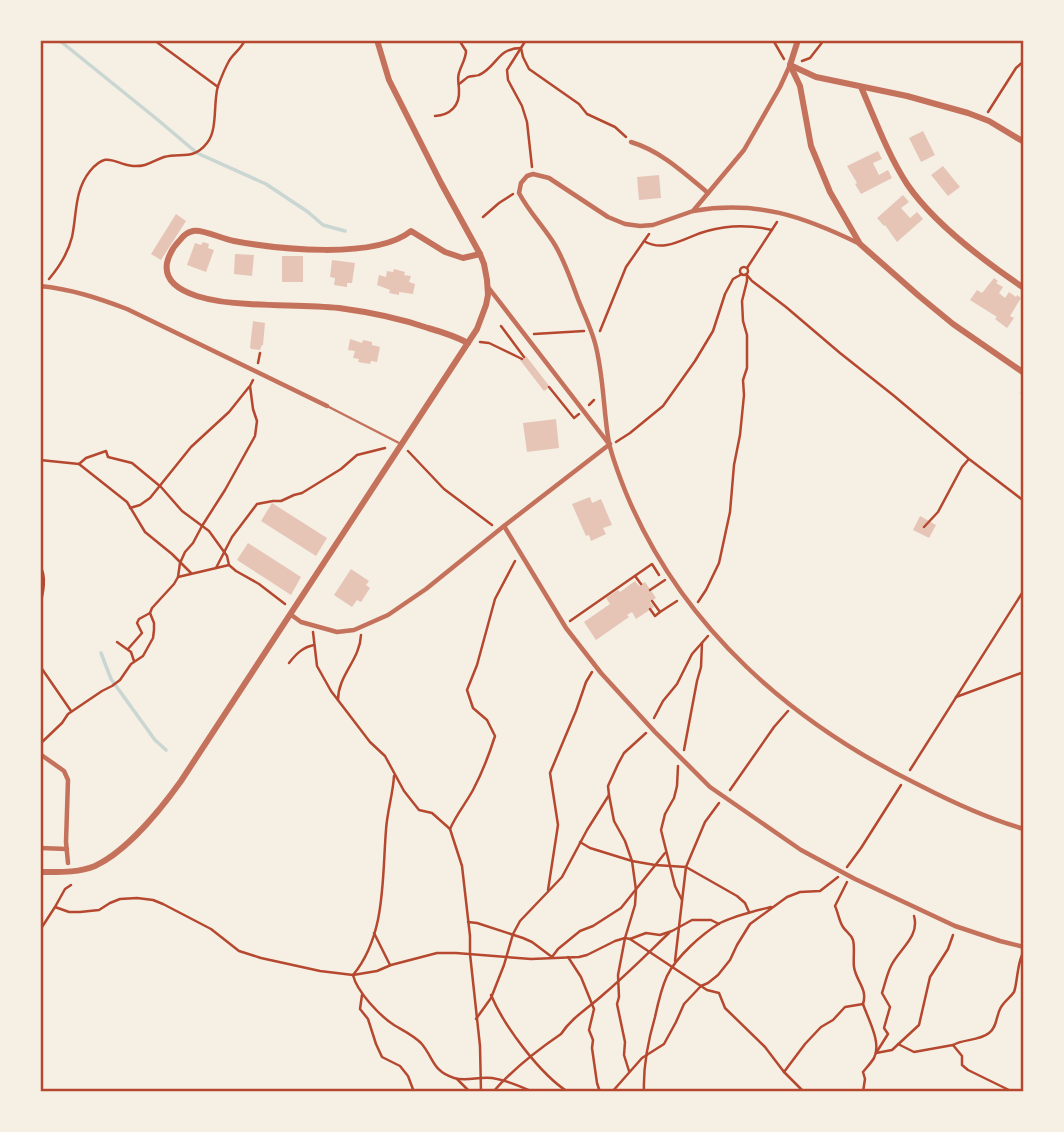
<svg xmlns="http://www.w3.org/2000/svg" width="1064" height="1132" viewBox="0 0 1064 1132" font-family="Cabin,sans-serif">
	<rect width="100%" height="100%" fill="#f6efe4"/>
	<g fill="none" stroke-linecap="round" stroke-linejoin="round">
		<g stroke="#c9d6d2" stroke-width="3.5">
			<path d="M59 40 158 120 197 153 266 184 308 212 323 225 345 231"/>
			<path d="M101 653 111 679 155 740 166 750"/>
		</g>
	</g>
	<g fill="#e6c5b7">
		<path d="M923 131 935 155 921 162 909 138Z"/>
		<path d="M878 151 882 159 873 163 879 175 888 170 892 178 861 194 855 184 857 183 847 166Z"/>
		<path d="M943 166 960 187 948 196 931 175Z"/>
		<path d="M659 175 661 198 639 200 637 177Z"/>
		<path d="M903 195 909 202 901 208 910 218 917 212 923 219 897 242 885 225 884 226 877 218Z"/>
		<path d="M176 214 186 221 161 260 151 254Z"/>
		<path d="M203 242 209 244 208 248 214 250 206 272 187 265 195 243 201 245Z"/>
		<path d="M235 254 254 255 252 276 234 274Z"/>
		<rect x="282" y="256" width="21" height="26"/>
		<path d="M332 260 355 263 352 283H347V287L334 285 335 278 330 277Z"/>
		<path d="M394 269 405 272 404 275 411 276 409 282 415 284 413 294 399 292V295L389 293 390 290 377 285 379 275 386 277 387 271 393 272Z"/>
		<path d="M994 278 998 281 996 283 1003 287 999 293 1005 298 1009 292 1016 297 1017 295 1021 298 1010 316 1014 318 1007 328 995 319 997 317 970 300 977 290 982 293Z"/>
		<path d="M253 321 265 323 263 345H262L260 350 251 349 250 347Z"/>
		<path d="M350 339 362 343 363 340 372 342V345L380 347 377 362 371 361 370 364 358 362 359 359 353 358 355 351 348 350Z"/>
		<path d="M526 356 550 387 544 391 520 360Z"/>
		<path d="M556 419 559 448 527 452 523 423Z"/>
		<path d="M590 497 592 503 601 499 612 525 603 528 606 534 591 541 589 535 586 536 572 504Z"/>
		<path d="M272 503 327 538 316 556 261 521Z"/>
		<path d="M920 516 936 525 929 538 913 530Z"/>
		<path d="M248 543 301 577 291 595 237 560Z"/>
		<path d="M351 569 369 581 366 585 370 588 361 602 357 600 352 607 334 595Z"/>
		<path d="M635 581 639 586 645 582 656 598 650 602 654 607 636 619 632 612 627 615 629 617 596 640 584 622 610 604 606 598 618 590 620 592Z"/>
	</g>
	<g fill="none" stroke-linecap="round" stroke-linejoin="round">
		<g stroke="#b5482f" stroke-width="2.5">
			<path d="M154 40 218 87"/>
			<path d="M526 40 507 70 508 80 522 106 527 122 532 167"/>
			<path d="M773 40 784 59"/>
			<path d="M802 61 810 58 824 40"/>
			<path d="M459 84C462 82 465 79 468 77 470 76 477 76 479 75 497 67 497 48 521 48L523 57 529 69 579 104 587 114 615 127 626 137"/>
			<path d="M988 112 1016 68 1024 61"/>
			<path d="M435 116C450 115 460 106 459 90 459 84 457 79 459 73 461 65 466 59 466 51L459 40"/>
			<path d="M483 217 499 203 513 194"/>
			<path d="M644 241C665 254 687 236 707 231 728 225 751 225 772 230"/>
			<circle cx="744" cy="271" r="4"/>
			<path d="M747 268 777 222"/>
			<path d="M746 274 752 281 786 307 840 353 893 395 969 459 1024 501"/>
			<path d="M49 279C60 266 68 253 72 237 77 214 74 191 90 171 108 150 113 164 133 166 147 167 152 161 164 157 180 152 193 161 207 143 218 130 213 102 218 86 221 78 225 68 229 61 234 53 241 49 245 40"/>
			<path d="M501 326 524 357"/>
			<path d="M600 331 626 267 649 234"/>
			<path d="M534 334 584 331"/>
			<path d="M480 342 489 343 522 359"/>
			<path d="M258 363 260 353"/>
			<path d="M549 387 574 418 579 414"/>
			<path d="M1022 393H1024"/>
			<path d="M589 405 594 400"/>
			<path d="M616 442 630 433 663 406 695 361 713 331 725 294 733 279 742 274"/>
			<path d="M408 451 444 489 492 525"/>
			<path d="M40 460 79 464 127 502 145 532 172 554 191 573"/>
			<path d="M79 464 86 458 106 451 108 457 132 463 161 487 182 511 209 531 227 556 229 565 236 571 259 584 285 604"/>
			<path d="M130 508 140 505 150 498 191 447 229 412 249 387"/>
			<path d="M924 527 938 512 962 467 968 460"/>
			<path d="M40 566C47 577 43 593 40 606"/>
			<path d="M216 568 232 537 257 504 273 501H281L294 495 302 493 341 469 357 455 385 448"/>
			<path d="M635 576 641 584"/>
			<path d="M178 577 229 565"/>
			<path d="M650 590 665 580"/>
			<path d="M698 602 706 590 719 563 730 512 734 465 740 435 744 395 743 380 747 368V335L743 321 742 301 747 281V275"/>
			<path d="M650 609 655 616 660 612 652 601"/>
			<path d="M660 612 677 601"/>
			<path d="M570 621 652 564 659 575"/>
			<path d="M313 632 317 666 331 691 370 742 385 756 404 791 419 810 432 813 450 829 462 866 470 936V954L480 1046 481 1092"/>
			<path d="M117 642 131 652 134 661"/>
			<path d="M128 649 142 633 137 623 139 619 150 613"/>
			<path d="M289 663C296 654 303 647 314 645"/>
			<path d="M40 666 71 711"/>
			<path d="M956 697 1024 672"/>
			<path d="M338 700C338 675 360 660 361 635"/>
			<path d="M654 718 663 701 677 684 692 654 708 636"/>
			<path d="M40 744 62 723 68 714 102 691 112 686 120 680 131 664 143 656 153 638 154 630V623L150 613 152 608 174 584 178 577 180 563 185 552 193 543 202 526 225 490 255 436 257 421 253 409 250 386 253 380"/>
			<path d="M684 750 697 681 701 667 702 643"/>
			<path d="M678 766 677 786 674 798 665 814 661 830 675 886 682 900"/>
			<path d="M910 770 1024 590"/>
			<path d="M730 790 774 727 788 711"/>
			<path d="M609 795 614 821 625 841 632 861 636 890 635 905 625 938 618 975 619 997 617 1004 625 1042 624 1055 629 1071"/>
			<path d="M450 829C456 815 466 803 473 790 482 773 489 755 495 736L487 720 473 708 467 690 477 665 495 599 515 561"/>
			<path d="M580 842 590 848 632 861 655 865 686 867 737 896 745 903 749 912"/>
			<path d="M847 867 861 848 901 785"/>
			<path d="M847 882 835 906C838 912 839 921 843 927 846 932 851 934 853 940 855 947 853 959 854 967 856 981 868 989 863 1004 868 1019 882 1043 874 1058 871 1063 867 1067 863 1072L865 1079 863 1092"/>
			<path d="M548 890 558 825 550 773 576 711 586 682 592 672"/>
			<path d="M55 907 65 889 71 885"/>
			<path d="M468 922 477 923 523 938 532 942 552 957 558 949 580 931 593 926 621 908 665 853"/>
			<path d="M40 930 55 907 69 912H80L99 910 110 903 120 899 137 898 153 900 163 904 211 929 239 951 261 958 320 971 353 975 377 971 391 965 437 953H456L531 959 579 957 587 955 615 941 625 938 630 939 646 933 660 935 672 931 692 920H711L719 924"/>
			<path d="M374 933 390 965"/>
			<path d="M630 939 707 990 719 993 725 1008 765 1047 784 1072 804 1092"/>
			<path d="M568 957 581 977 594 1009 589 1030 593 1040 592 1048 597 1083 600 1092"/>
			<path d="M675 961 686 867 705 822 719 803"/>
			<path d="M353 975C357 992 380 1016 394 1025 404 1031 413 1035 421 1043 434 1058 432 1071 454 1078 467 1082 479 1076 492 1078 506 1080 520 1086 533 1092"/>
			<path d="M353 975C386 935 382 879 386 830 387 812 393 794 394 776"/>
			<path d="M362 995 360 1009 368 1019 376 1044 382 1057 400 1066 408 1076 414 1092"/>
			<path d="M491 995C504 1026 540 1074 568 1092"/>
			<path d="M476 1019 491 998 504 965 513 934 520 921 562 877 587 830 609 795 608 786 618 764 624 753 646 733"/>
			<path d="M898 1044 914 1052 953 1045 962 1056V1065L968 1070 1013 1092"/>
			<path d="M953 1045C963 1039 979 1041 989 1033 997 1027 996 1017 1000 1009 1003 1002 1010 998 1014 992 1017 985 1017 966 1022 955"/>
			<path d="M876 1053 888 1034 884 1028 890 1007 882 993C885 984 887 974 891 966 899 949 920 937 914 916"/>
			<path d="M876 1053 892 1050 919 1025 930 977 948 949 953 935"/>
			<path d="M784 1072 805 1044 821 1027 833 1020 845 1007 863 1004"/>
			<path d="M457 1079 470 1092"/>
			<path d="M493 1092C513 1069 536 1051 561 1034 572 1017 590 1007 605 993 627 974 648 953 669 933"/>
			<path d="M612 1092 642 1058 664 1044 676 1022 684 1004 701 986 708 983 718 975 730 960 737 945 750 924 787 897 800 892 820 891 838 877"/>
			<path d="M644 1092C643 1067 648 1041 655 1017 658 1003 661 989 667 976 676 957 702 934 720 923 736 915 755 911 771 907"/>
		</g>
		<path stroke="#c5725c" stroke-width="2.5" d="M327 406 401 444"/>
		<g stroke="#c5725c" stroke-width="4.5">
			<path d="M790 65 780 87 744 150 693 211 653 225 640 226 625 224 608 217 549 178 533 174 527 176 521 183 519 193C529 212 544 227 555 245 565 262 571 280 578 299 584 314 591 328 595 343 604 376 603 410 609 443 613 460 620 478 626 493 682 628 792 723 921 786 954 803 989 819 1024 829"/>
			<path d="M631 142C661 151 684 173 708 193"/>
			<path d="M693 211C757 200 803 216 860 244"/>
			<path d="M40 286C71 289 98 298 127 309L327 406"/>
			<path d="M488 287 609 444"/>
			<path d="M504 526 566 628 601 673 655 732 710 787 801 850 855 879 955 926 1000 941 1024 947"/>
			<path d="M290 614 301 622 337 632 354 630 388 615 426 589 504 526 610 444"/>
			<path d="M40 754 64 771 68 780 66 842 68 863"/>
			<path d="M40 848 67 849"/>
		</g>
		<g stroke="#c5725c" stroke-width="6">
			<path d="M798 40 790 65 800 86 811 146 830 192 860 244 919 296 953 324 1024 373"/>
			<path d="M790 65 816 77 907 96 968 113 989 121 1024 142"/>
			<path d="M861 87C875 119 888 155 907 184 934 224 984 261 1024 288"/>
			<path d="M468 343C455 336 442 332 428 328 399 318 369 312 339 308 309 305 279 306 249 304 227 303 161 298 167 263 169 254 174 246 180 240 183 236 188 232 193 231 203 229 222 239 234 241 277 249 375 260 411 231L445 252 463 258 480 254"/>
			<path d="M40 872C59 872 78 873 95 866 127 851 161 809 181 781L477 329 486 305 488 295 487 280 484 264 480 254 441 183 389 80 377 40"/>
		</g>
	</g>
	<rect width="1064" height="1132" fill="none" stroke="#f6efe4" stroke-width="84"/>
	<rect x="42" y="42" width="980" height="1048" fill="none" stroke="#b5482f" stroke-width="2.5"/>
</svg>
